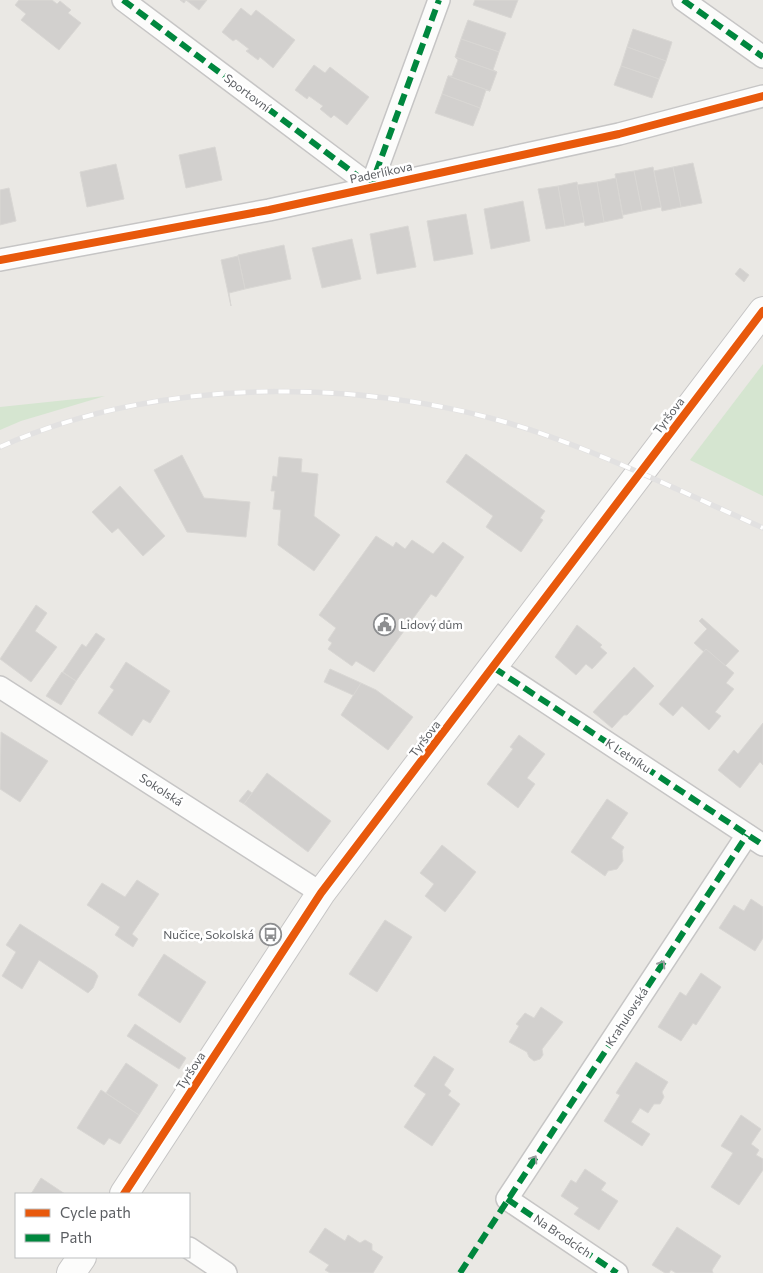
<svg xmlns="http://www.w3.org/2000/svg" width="763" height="1273" viewBox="0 0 763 1273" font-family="Commissioner,sans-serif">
	<rect width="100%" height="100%" fill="#eae8e4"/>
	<g fill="#d5e5d0">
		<path d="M763 364V496L690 460Z"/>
		<path d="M105 396 21 421 0 430V407Z"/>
	</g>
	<g fill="#d2d0ce" stroke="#d9d7d4">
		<path d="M19 0H52L57 4 60 1 71 10 68 13 81 23 59 50 21 20 26 14 15 5Z"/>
		<path d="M180 0H207L199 10 186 0 184 3Z"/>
		<path d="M475 0H518L511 18 473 5Z"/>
		<path d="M241 8 251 16 256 10 295 40 273 68 260 57 258 60 246 51 249 49 236 39 233 41 222 32Z"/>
		<path d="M468 20 506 33 499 52 461 39Z"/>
		<path d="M633 29 672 42 666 61 627 47Z"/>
		<path d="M461 39 499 52 493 70 497 72 455 57Z"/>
		<path d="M627 47 666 61 659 79 621 66Z"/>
		<path d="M455 57 497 72 490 91 448 76H452L458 60Z"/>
		<path d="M314 65 325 73 330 67 369 97 347 125 334 115 331 118 320 109 323 106 309 96 307 99 295 90Z"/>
		<path d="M621 66 659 79 652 98 614 85Z"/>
		<path d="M448 76 490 91 486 90 480 108 442 94Z"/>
		<path d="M442 94 480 108 473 126 435 113Z"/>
		<path d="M215 147 222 180 186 188 179 155Z"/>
		<path d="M693 163 702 203 681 207 673 167Z"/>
		<path d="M116 164 124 199 87 207 80 172Z"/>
		<path d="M653 167 661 207 642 211 634 171Z"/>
		<path d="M673 167 681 207 662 211 654 171Z"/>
		<path d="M634 171 642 211 623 215 615 174Z"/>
		<path d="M616 178 623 218 604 222 597 182Z"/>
		<path d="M577 182 584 222 565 226 558 186Z"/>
		<path d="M597 182 604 222 585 226 577 185Z"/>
		<path d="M558 186 565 226 546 229 538 189Z"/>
		<path d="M9 188 16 221 0 225V190Z"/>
		<path d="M523 201 530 241 491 249 484 209Z"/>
		<path d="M466 214 473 254 434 261 427 221Z"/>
		<path d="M408 226 416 267 377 274 370 234Z"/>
		<path d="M352 239 361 279 322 288 312 248Z"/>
		<path d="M284 245 291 279 245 289 238 255Z"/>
		<path d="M238 256 245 289 229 293 231 306 221 260Z"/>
		<path d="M740 268 749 275 744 282 735 274Z"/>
		<path d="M466 454 545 511 540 518 543 520 521 552 486 527 493 516 446 482Z"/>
		<path d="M182 455 204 498 250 502 246 537 187 532 154 470Z"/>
		<path d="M279 457 302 459 301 472 318 474 314 516 340 535 314 571 278 545 281 510 273 509 275 491H271L273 476 277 477Z"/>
		<path d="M120 486 165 536 143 556 118 528 112 533 92 512Z"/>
		<path d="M376 536 393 547 396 542 405 549 412 540 433 554 443 542 464 557 436 597 431 594 374 672 356 661 352 666 328 649 332 643 328 640 336 628 319 615Z"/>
		<path d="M36 605 47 613 35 631 57 647 31 682 0 659Z"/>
		<path d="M702 618 739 651 725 666 706 649 704 652 694 643 707 629 699 621Z"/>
		<path d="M577 625 602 645 600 647 607 653 592 669 586 664 576 675 555 657Z"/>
		<path d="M96 633 105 639 76 681 63 672 82 644 86 647Z"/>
		<path d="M706 649 734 673 726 683 734 689 715 712 721 716 709 730 682 706 673 716 659 704Z"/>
		<path d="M126 662 170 691 150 723 143 719 132 736 98 713 114 690 110 687Z"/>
		<path d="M634 667 654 686 627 715H624L612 728 593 712Z"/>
		<path d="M330 669 361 683 355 696 324 682Z"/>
		<path d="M62 672 76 681 61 705 46 696Z"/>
		<path d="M361 683 376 690 413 717 388 750 341 715Z"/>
		<path d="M763 723V765L760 762 740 788 718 770 734 750 738 754Z"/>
		<path d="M1 732 48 761 20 802 0 789Z"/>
		<path d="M519 735 545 754 527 778 535 784 518 808 487 784 513 749 510 747Z"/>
		<path d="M267 773 331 821 308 852 244 804Z"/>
		<path d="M248 790 252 793 244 804 239 801Z"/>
		<path d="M607 799 628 813 611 838 624 847 622 851 623 861 617 869 608 871 605 876 571 852Z"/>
		<path d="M442 845 476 872 445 912 425 896 434 884 420 873Z"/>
		<path d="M137 880 159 894 132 934 138 939 133 947 115 935 120 927 87 905 102 883 125 897Z"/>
		<path d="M751 899 763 907V938L755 951 719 928 734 905 744 911Z"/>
		<path d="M385 920 412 937 377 992 349 974Z"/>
		<path d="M20 924 95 972 98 976 93 988 88 993 39 960 22 989 2 976 16 952 6 945Z"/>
		<path d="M164 954 206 982 180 1023 138 995Z"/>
		<path d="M701 973 721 987 696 1025 693 1023 681 1041 658 1027 680 992 686 996Z"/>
		<path d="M541 1007 563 1022 542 1049 543 1055 540 1059 534 1061 529 1057 527 1052 509 1042 519 1026 516 1024 525 1013 534 1018Z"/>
		<path d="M135 1024 186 1058 179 1069 127 1036Z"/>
		<path d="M434 1056 454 1069 444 1085 451 1091 448 1095 460 1104 432 1146 404 1127 426 1094 414 1086Z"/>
		<path d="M636 1062 668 1082 662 1092 664 1097 660 1104H654L648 1113 640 1108 631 1122 650 1134 642 1146 604 1121 620 1095 616 1093Z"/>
		<path d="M126 1063 158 1085 139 1115 106 1093Z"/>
		<path d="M101 1090 139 1115 120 1144 109 1138 104 1145 77 1128Z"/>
		<path d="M741 1115 761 1129 751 1144 759 1150 756 1155 763 1159V1170L739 1205 711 1187 733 1153 721 1146Z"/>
		<path d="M585 1169 606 1183 601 1190 618 1201 599 1230 574 1214 579 1208 561 1196 571 1180 576 1183Z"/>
		<path d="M41 1178 65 1194H31Z"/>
		<path d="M677 1227 721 1256 712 1270 713 1273H676L671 1270 669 1273H665L652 1265Z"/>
		<path d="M325 1228 345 1241 348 1235 360 1243 365 1240 372 1244V1250L383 1257 373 1273H330L325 1270 329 1265 309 1252Z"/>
	</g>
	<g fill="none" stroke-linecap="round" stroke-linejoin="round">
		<defs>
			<g id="minor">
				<path d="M123 0 371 186 439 0"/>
				<path d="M683 0 763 57"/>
				<path d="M0 260 269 210 619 134 763 96"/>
				<path d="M494 668 763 845"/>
				<path d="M0 687 321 893"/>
				<path d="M189 1248 226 1273"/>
				<path d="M617 1273 507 1199 747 835"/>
			</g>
			<g id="tertiary">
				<path d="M124 1194 321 893 763 311"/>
				<path d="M71 1273 82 1257"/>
			</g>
		</defs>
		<use href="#minor" stroke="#c6c5c5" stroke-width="24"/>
		<use href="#tertiary" stroke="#c6c5c5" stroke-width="30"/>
		<use href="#minor" stroke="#fcfcfb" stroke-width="21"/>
		<use href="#tertiary" stroke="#fcfcfb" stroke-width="28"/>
		<defs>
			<path id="rail" d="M0 447C164 373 386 376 554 438 625 464 694 497 763 528"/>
		</defs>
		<use href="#rail" stroke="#e2e1e1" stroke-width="5.5"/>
		<use href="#rail" stroke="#fff" stroke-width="4" stroke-dasharray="11" stroke-linecap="butt"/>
		<g stroke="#00873e" stroke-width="6" stroke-dasharray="12 6" stroke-linecap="butt">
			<path d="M123 0 371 186 439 0"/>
			<path d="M683 0 763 57"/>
			<path d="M494 668 763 845"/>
			<path d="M507 1199 617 1273"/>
			<path d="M460 1273 747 835"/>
		</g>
		<defs>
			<g id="cycleway">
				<path d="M0 260 269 210 619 134 763 96"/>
				<path d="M124 1194 321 893 763 311"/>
			</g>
		</defs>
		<use href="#cycleway" stroke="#fff" stroke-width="11"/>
		<use href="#cycleway" stroke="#e8590c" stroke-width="8"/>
	</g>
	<defs><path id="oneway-chevron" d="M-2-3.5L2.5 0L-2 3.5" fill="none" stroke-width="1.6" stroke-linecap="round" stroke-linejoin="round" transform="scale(1.25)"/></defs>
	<g stroke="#9b9d9f">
		<use href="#oneway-chevron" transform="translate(662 964) rotate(-57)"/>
		<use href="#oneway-chevron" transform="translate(534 1159) rotate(-57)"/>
	</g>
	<defs>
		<symbol id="civic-ring" viewBox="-11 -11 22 22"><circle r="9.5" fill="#fff" stroke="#8d8e90" stroke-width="1.5"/><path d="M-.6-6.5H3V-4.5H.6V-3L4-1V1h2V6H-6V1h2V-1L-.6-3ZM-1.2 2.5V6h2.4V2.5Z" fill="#8d8e90"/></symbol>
		<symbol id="bus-ring" viewBox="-11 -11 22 22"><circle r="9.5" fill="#fff" stroke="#8d8e90" stroke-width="1.5"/><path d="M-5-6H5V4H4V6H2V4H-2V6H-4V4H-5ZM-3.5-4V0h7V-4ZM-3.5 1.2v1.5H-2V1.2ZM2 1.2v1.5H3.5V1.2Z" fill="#8d8e90"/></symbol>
	</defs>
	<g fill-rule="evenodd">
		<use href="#civic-ring" x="372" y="612" width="25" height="25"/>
		<use href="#bus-ring" x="258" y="922" width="25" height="25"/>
	</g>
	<g text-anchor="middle" stroke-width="5" stroke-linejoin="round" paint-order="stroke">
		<g font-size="12" fill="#5b5e62" stroke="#fff">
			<text transform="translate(247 93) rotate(37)" y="4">Sportovní</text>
			<text transform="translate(381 173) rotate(-12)" y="4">Paderlíkova</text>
			<text transform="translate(669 416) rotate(-53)" y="4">Tyršova</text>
			<text transform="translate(425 739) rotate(-53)" y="4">Tyršova</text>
			<text transform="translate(628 756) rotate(33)" y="4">K Letníku</text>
			<text transform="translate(161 790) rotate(33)" y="4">Sokolská</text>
			<text transform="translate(627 1017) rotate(-57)" y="4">Krahulovská</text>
			<text transform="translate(191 1071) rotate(-57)" y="4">Tyršova</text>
			<text transform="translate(562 1236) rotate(34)" y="4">Na Brodcích</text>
		</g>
		<g font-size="12" fill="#5b5e62" stroke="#fff" text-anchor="start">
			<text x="400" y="629">Lidový dům</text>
			<text x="254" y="939" text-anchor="end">Nučice, Sokolská</text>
		</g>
	</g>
	<rect x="15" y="1193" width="175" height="65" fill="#ffffff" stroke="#bdbfc0"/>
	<rect x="25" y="1209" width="25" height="8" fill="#e8590c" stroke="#bdbfc0"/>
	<text x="60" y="1218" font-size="15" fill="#5b5e62">Cycle path</text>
	<rect x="25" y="1234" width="25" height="8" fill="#00873e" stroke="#bdbfc0"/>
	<text x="60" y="1243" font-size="15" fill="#5b5e62">Path</text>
</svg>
